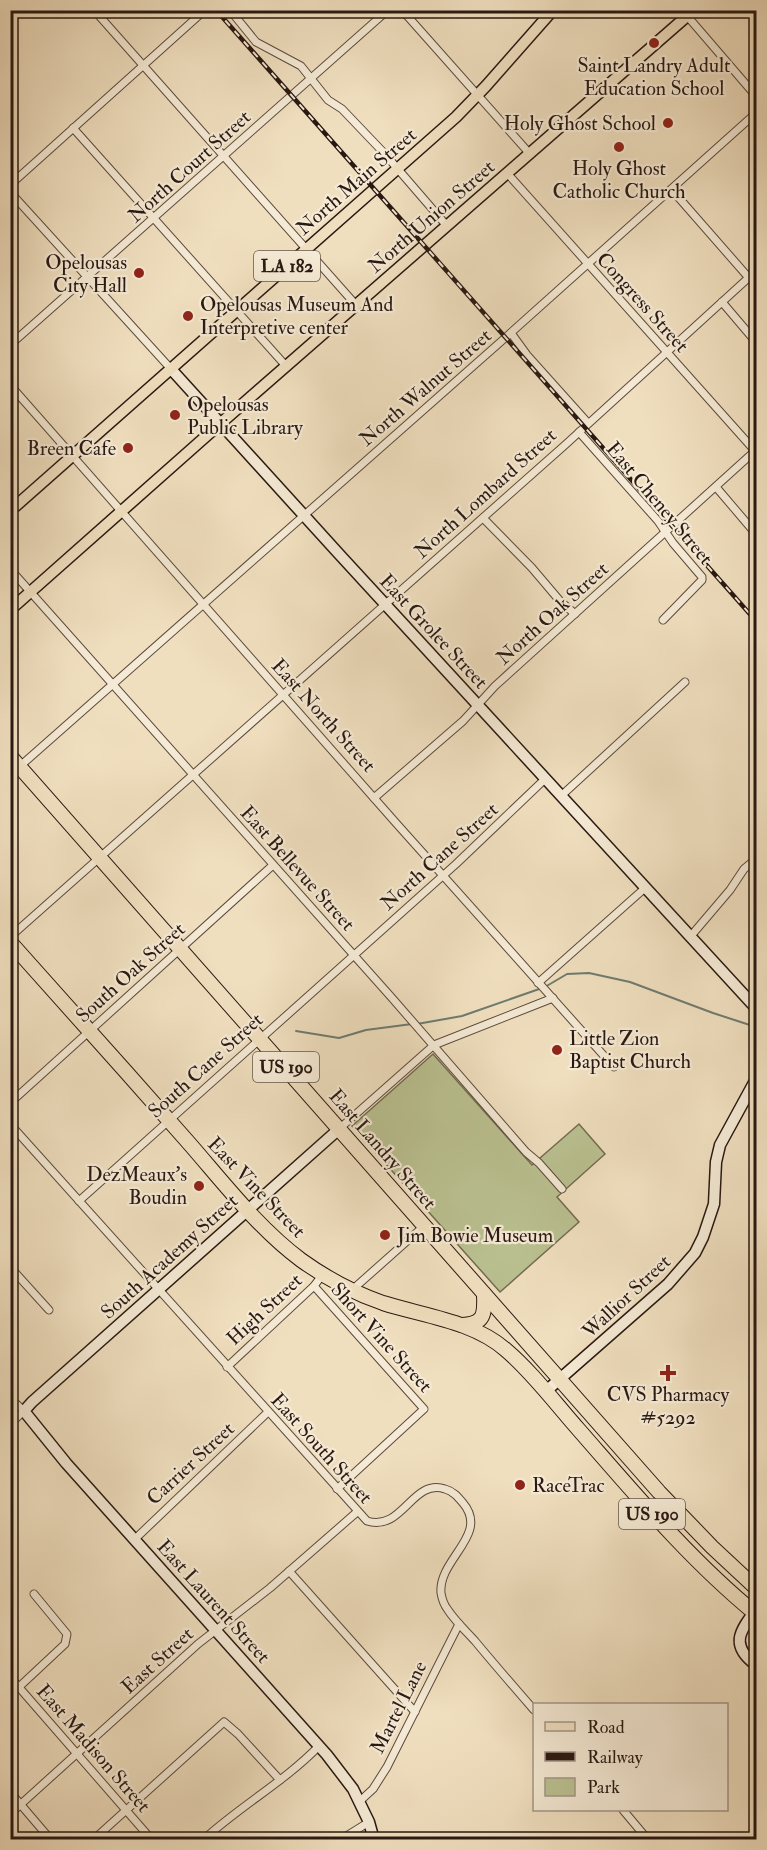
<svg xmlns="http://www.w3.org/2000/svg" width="767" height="1850" viewBox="0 0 767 1850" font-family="'IM FELL Double Pica',serif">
	<rect width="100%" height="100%" fill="#f0dfbf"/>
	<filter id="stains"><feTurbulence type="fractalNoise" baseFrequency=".00333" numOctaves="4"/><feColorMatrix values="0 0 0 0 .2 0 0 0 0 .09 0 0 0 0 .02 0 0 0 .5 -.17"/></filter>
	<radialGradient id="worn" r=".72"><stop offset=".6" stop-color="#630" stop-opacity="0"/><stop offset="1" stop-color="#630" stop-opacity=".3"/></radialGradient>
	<path fill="#bac191" stroke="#726c52" stroke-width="1.5" d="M433 1054 532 1165 579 1124 605 1154 557 1197 579 1222 500 1292 352 1126Z"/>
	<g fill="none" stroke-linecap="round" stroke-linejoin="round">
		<g stroke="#6d7b71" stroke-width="2">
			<path d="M417 1024 462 1016 545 987 567 974 589 973 630 982 713 1013 756 1027"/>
			<path d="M296 1031 339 1038 366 1030 412 1024"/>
		</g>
		<defs>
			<g id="street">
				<path d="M94 10 356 305"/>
				<path d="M230 10 256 42 301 66 328 100 342 109 384 153 447 226"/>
				<path d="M402 10 530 154"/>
				<path d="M688 17 756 96"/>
				<path d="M73 128 286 366"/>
				<path d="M507 173 756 452"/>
				<path d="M10 185 205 10"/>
				<path d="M672 190 749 278"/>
				<path d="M10 192 171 369"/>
				<path d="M722 302 756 342"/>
				<path d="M511 333 527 355 588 423"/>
				<path d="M10 345 388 10"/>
				<path d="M10 385 396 823 614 1067"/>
				<path d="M579 432 658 521 673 543 702 577V580L663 620"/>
				<path d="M716 487 756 534"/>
				<path d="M483 518 532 568 560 601 575 614"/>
				<path d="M10 569 392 998 526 1152 539 1163 562 1189"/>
				<path d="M10 775 505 338 756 113"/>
				<path d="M561 796 685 682"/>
				<path d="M374 798 463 721 495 686 756 450"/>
				<path d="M10 937 565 445 756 271"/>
				<path d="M690 937 730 890 744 869 756 859"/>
				<path d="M538 983 645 888"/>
				<path d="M10 1103 273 865"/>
				<path d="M10 1124 367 1521C403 1532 412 1478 445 1489 453 1491 458 1497 463 1503 490 1535 438 1559 441 1593 442 1599 444 1605 448 1610 455 1621 466 1631 475 1641 494 1664 514 1687 534 1710"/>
				<path d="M339 1129 434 1045 553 998"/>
				<path d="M79 1201 456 864 545 779"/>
				<path d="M10 1267 49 1310"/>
				<path d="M314 1286 424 1409 337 1489"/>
				<path d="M352 1290 424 1226"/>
				<path d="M227 1367 314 1286 323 1274"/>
				<path d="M10 1398 24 1411 10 1424"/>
				<path d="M135 1539 268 1412"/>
				<path d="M289 1571 415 1712"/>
				<path d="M10 1677 152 1840"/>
				<path d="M19 1687 65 1644 67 1634 34 1594"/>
				<path d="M10 1792 51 1840"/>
				<path d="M360 1801 373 1789 387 1767 459 1624"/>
				<path d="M623 1810 644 1835 643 1840"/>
				<path d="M10 1814 198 1644 270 1588 357 1512"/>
				<path d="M93 1840 224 1722 238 1734 280 1780"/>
				<path d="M203 1840C240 1806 284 1782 319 1746"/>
				<path d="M340 1840 369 1822"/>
			</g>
			<g id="secondary">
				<path d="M171 369 339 554 756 1008"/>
				<path d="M339 1129 32 1402 24 1411 66 1463 327 1755 353 1789 369 1822 374 1840"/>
				<path d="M545 1392 668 1284 695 1253 703 1237 714 1204 716 1162 720 1145 756 1079"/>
				<path d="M756 1610C739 1631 730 1646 756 1665"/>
			</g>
			<g id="primary">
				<path d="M10 511 456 117 486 86 553 10"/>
				<path d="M10 610 221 423 694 10"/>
			</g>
			<g id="highway">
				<path d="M10 756 659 1492 712 1547 756 1588"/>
				<path d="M10 942C70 1009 129 1075 188 1142 223 1182 258 1228 301 1260 326 1278 354 1293 383 1303 424 1316 473 1321 506 1350 533 1373 555 1403 579 1430 635 1494 690 1560 756 1614"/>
				<path d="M462 1325C484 1324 485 1315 484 1294"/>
			</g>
		</defs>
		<use href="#street" stroke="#5b4a3d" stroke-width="9"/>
		<use href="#secondary" stroke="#291812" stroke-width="13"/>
		<use href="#primary" stroke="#291812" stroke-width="13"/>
		<use href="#highway" stroke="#291812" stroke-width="16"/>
		<use href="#street" stroke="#f5ead5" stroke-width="7"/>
		<use href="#secondary" stroke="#f5ead5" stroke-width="10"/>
		<use href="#primary" stroke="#f0dfbf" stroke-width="10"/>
		<use href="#highway" stroke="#f0dfbf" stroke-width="14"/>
		<defs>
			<path id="rail" d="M216 10 756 621"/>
		</defs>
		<use href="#rail" stroke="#291812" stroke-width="4.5"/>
		<use href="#rail" stroke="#f5ead5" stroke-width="2" stroke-dasharray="7" stroke-linecap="butt"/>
	</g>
	<g fill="#8f2418" stroke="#f5ead5" stroke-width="2">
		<circle cx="654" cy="43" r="6"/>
		<circle cx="668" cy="123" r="6"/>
		<circle cx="619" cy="147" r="6"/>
		<circle cx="139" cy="273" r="6"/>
		<circle cx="188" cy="316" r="6"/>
		<circle cx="175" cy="415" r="6"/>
		<circle cx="128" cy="448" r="6"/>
		<circle cx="557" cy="1050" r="6"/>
		<circle cx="199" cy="1186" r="6"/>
		<circle cx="385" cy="1235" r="6"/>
		<path d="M665 1364h6v6h6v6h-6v6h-6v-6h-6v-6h6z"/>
		<circle cx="520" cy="1485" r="6"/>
	</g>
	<g text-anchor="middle" stroke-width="4.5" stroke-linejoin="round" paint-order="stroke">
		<g fill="#f5ead5" stroke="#66574c" stroke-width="1.5">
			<rect x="254" y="251" width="66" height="30" rx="4.5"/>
			<rect x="253" y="1052" width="66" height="30" rx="4.5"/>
			<rect x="619" y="1499" width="66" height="30" rx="4.5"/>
		</g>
		<g font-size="18" font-weight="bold" fill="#291812">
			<text x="287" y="272">LA 182</text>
			<text x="286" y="1073">US 190</text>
			<text x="652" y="1520">US 190</text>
		</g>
		<g font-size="20" fill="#291812" stroke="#f5ead5" text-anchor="start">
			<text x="654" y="72" text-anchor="middle">Saint Landry Adult<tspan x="654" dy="23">Education School</tspan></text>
			<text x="656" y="130" text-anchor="end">Holy Ghost School</text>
			<text x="619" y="175" text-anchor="middle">Holy Ghost<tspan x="619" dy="23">Catholic Church</tspan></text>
			<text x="127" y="269" text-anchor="end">Opelousas<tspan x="127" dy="23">City Hall</tspan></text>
			<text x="200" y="311">Opelousas Museum And<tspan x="200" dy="23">Interpretive center</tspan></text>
			<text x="187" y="411">Opelousas<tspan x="187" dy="23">Public Library</tspan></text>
			<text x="116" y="455" text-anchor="end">Breen Cafe</text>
			<text x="569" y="1045">Little Zion<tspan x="569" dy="23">Baptist Church</tspan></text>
			<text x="187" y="1181" text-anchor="end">DezMeaux's<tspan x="187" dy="23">Boudin</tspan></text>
			<text x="397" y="1242">Jim Bowie Museum</text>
			<text x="668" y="1401" text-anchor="middle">CVS Pharmacy<tspan x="668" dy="23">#5292</tspan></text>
			<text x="532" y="1492">RaceTrac</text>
		</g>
		<g font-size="20" fill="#291812" stroke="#f5ead5">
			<text transform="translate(189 166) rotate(-42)" y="7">North Court Street</text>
			<text transform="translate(356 181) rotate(-41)" y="7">North Main Street</text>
			<text transform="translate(431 216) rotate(-41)" y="7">North Union Street</text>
			<text transform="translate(643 302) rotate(48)" y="7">Congress Street</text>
			<text transform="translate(425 387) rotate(-41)" y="7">North Walnut Street</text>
			<text transform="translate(485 493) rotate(-42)" y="7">North Lombard Street</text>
			<text transform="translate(660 503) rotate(50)" y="7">East Cheney Street</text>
			<text transform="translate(552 613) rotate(-42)" y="7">North Oak Street</text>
			<text transform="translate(434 631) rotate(47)" y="7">East Grolee Street</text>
			<text transform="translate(324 715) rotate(48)" y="7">East North Street</text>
			<text transform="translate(439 856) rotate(-42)" y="7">North Cane Street</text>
			<text transform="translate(298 868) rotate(48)" y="7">East Bellevue Street</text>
			<text transform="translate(130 972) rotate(-42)" y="7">South Oak Street</text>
			<text transform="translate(205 1065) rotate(-42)" y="7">South Cane Street</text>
			<text transform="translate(383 1149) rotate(49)" y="7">East Landry Street</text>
			<text transform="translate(257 1187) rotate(46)" y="7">East Vine Street</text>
			<text transform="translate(169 1256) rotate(-42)" y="7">South Academy Street</text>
			<text transform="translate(626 1296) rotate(-43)" y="7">Wallior Street</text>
			<text transform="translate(264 1309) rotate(-43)" y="7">High Street</text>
			<text transform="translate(382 1337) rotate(48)" y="7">Short Vine Street</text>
			<text transform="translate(322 1448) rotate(48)" y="7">East South Street</text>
			<text transform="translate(190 1463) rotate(-43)" y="7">Carrier Street</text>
			<text transform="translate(214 1601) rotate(48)" y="7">East Laurent Street</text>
			<text transform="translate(157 1660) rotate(-42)" y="7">East Street</text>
			<text transform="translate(398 1707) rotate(-63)" y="7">Martel Lane</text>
			<text transform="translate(94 1748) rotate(49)" y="7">East Madison Street</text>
		</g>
	</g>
	<rect width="767" height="1850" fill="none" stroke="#f0dfbf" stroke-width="36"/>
	<rect x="12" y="12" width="743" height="1826" fill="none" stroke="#291812" stroke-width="3"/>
	<rect x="18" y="18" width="731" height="1814" fill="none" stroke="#291812" stroke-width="1.5"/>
	<rect x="533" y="1703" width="195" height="108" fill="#f5ead5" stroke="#a39687" stroke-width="1.5"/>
	<rect x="545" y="1722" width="30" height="9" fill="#f0dfbf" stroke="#a39687" stroke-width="1.5"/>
	<text x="587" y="1733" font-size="18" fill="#291812">Road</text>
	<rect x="545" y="1752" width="30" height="9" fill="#291812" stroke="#a39687" stroke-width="1.5"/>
	<text x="587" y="1763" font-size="18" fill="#291812">Railway</text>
	<rect x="545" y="1778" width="30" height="18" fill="#bac191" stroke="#a39687" stroke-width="1.5"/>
	<text x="587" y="1793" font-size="18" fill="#291812">Park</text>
	<rect width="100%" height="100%" filter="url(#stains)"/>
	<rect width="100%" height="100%" fill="url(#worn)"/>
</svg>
